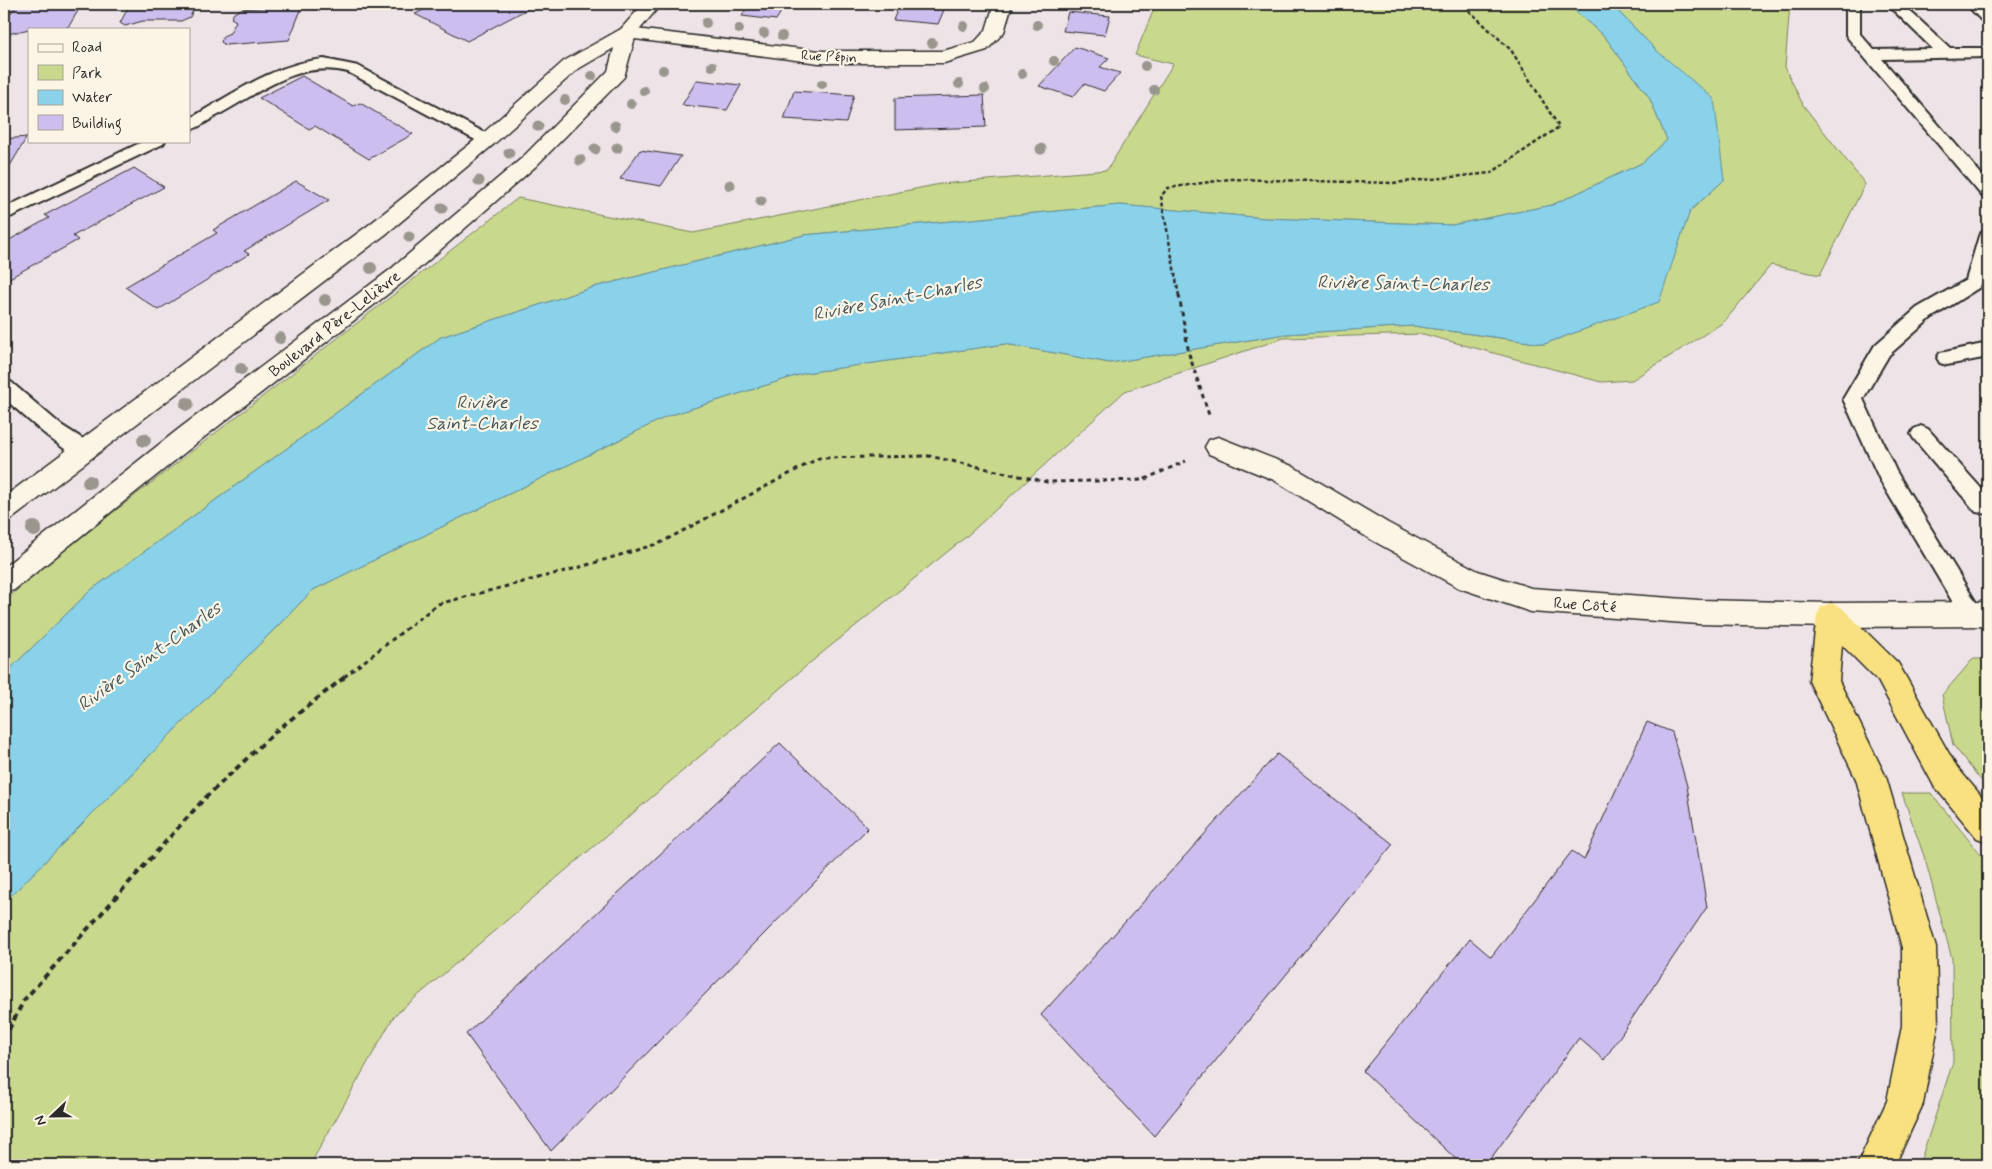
<svg xmlns="http://www.w3.org/2000/svg" width="1992" height="1169" viewBox="0 0 1992 1169" font-family="Mynerve,sans-serif">
	<rect width="100%" height="100%" fill="#eee4e8"/>
	<filter id="ink" filterUnits="userSpaceOnUse"><feTurbulence type="fractalNoise" baseFrequency=".02" numOctaves="2"/><feDisplacementMap in="SourceGraphic" scale="10" xChannelSelector="R" yChannelSelector="G"/><feConvolveMatrix kernelMatrix="1 2 1 2 8 2 1 2 1" color-interpolation-filters="sRGB"/></filter>
	<g filter="url(#ink)">
		<g fill="#c8d88c" stroke="#7a825c">
			<path d="M1156 4H1567L1605 37 1649 97 1667 140 1642 163 1552 205 1452 225 1265 218 1120 205 804 235 594 287 441 337 91 590 4 675V602L39 570 518 198 693 233 940 184 1107 170 1173 64 1135 55Z"/>
			<path d="M1611 4H1790L1785 67 1803 105 1865 184 1820 275 1771 265 1724 322 1632 380 1601 382 1423 334 1284 338 1125 391 967 536 817 657 394 1016 310 1165H4V903L313 590 668 416 805 373 1005 344 1110 363 1286 334 1413 326 1544 344 1658 302 1690 211 1724 180 1656 50Z"/>
			<path d="M1973 659H1988V789L1953 745 1942 695Z"/>
			<path d="M1902 793H1931L1988 864V1165H1919L1953 1062 1952 959 1925 859Z"/>
		</g>
		<path fill="#89d2ea" stroke="#638f9e" d="M1567 4H1611L1656 50 1714 99 1724 180 1690 211 1659 302 1544 344 1413 326 1286 334 1110 363 1005 344 805 373 668 416 313 590 4 903V675L91 590 441 337 594 287 804 235 1120 205 1265 218 1452 225 1552 205 1642 163 1667 140 1649 97 1605 37Z"/>
		<g fill="#ccbeef" stroke="#2b2b2b">
			<path d="M17 4H82L69 26 63 29H29L4 35V23Z"/>
			<path d="M130 4H196L190 17 181 21H143L125 26 120 23Z"/>
			<path d="M436 4H537L467 41 415 14Z"/>
			<path d="M749 4H786L776 20 742 16Z"/>
			<path d="M900 4H943L940 9 944 10 938 24 893 20Z"/>
			<path d="M303 5 289 40 225 45 221 42 223 36 230 33 236 21 231 18 234 13 241 9Z"/>
			<path d="M1068 12 1110 16 1105 35 1063 31Z"/>
			<path d="M1075 47 1109 58 1100 67 1120 73 1104 91 1084 84 1073 97 1039 86Z"/>
			<path d="M302 76 353 106 360 103 413 134 369 159 315 126 309 129 259 98Z"/>
			<path d="M697 80 741 85 727 110 682 105Z"/>
			<path d="M794 91 854 95 846 123 784 119Z"/>
			<path d="M984 95 986 127 895 130V98Z"/>
			<path d="M27 137 4 176V139Z"/>
			<path d="M640 150 681 156 661 186 620 179Z"/>
			<path d="M134 168 164 187 73 236 78 240 4 281V243L49 218 45 215Z"/>
			<path d="M296 181 329 200 244 251 249 254 158 310 125 287 217 233 213 230Z"/>
			<path d="M1647 722 1672 732 1687 786 1707 907 1604 1060 1579 1038 1486 1165H1462L1363 1071 1470 939 1491 957 1572 851 1584 860Z"/>
			<path d="M780 743 868 828 551 1151 466 1034Z"/>
			<path d="M1277 754 1393 844 1154 1136 1041 1015Z"/>
		</g>
		<g fill="none" stroke-linecap="round" stroke-linejoin="round">
			<defs>
				<g id="lane">
					<path d="M1846 4H1860V34L1874 50 1933 49 1887 4H1902L1950 48H1988V57L1882 59 1988 182V197L1982 196 1848 38 1846 35Z"/>
					<path d="M1966 4H1981L1988 11V23L1983 22Z"/>
					<path d="M324 59 358 66 493 137 495 140 493 143H481L348 72C299 59 257 94 216 116 207 121 199 128 189 130V119C231 95 275 63 324 59Z"/>
					<path d="M144 141H165L163 144 4 220V208Z"/>
					<path d="M1988 230V265L1980 287 1931 318 1889 355 1863 399 1896 471 1983 614 1980 621 1972 624 1964 621 1880 480 1843 399 1875 345 1917 308 1966 280 1979 236 1982 232Z"/>
					<path d="M1988 343V357L1947 365 1940 363 1937 358 1940 353Z"/>
					<path d="M4 380 11 382 61 425 91 444 94 450 91 456C90 456 85 458 84 458 67 457 18 410 4 398Z"/>
					<path d="M1921 426 1928 429 1988 496V514L1976 512 1914 439 1911 434 1914 429Z"/>
				</g>
				<g id="street">
					<path d="M994 4H1012L1004 32 987 50 944 63H819L627 38 621 37 618 33 621 29 627 28 819 51H943L975 42 986 30Z"/>
					<path d="M1218 437 1292 466 1388 523 1478 571 1531 588 1699 600 1831 603 1841 607 1845 615 1841 623 1831 627 1699 624 1531 612 1459 588 1370 539 1274 480 1209 454 1205 447 1209 440Z"/>
				</g>
				<g id="secondary">
					<path d="M643 4H661L636 34 624 77 536 166 407 279 198 442 14 590 4 593V567L180 428 391 269 522 158 608 71 614 48 578 69 494 144 386 234 13 518 4 521V497L370 224 480 136 564 61 621 29Z"/>
					<path d="M1988 602V626L1831 627 1821 623 1817 615 1821 607 1831 603Z"/>
				</g>
				<path id="highway" d="M1831 603 1841 607 1898 663 1956 766 1988 804V842L1977 838 1934 786 1878 681 1842 645 1839 681 1886 777 1936 948 1938 1026 1923 1104 1895 1165H1857L1887 1101 1902 1026V948L1856 779 1809 681 1817 615 1821 607Z"/>
			</defs>
			<use href="#lane" stroke="#2b2b2b" stroke-width="4"/>
			<use href="#street" stroke="#2b2b2b" stroke-width="3"/>
			<use href="#secondary" stroke="#2b2b2b" stroke-width="3"/>
			<use href="#highway" stroke="#2b2b2b" stroke-width="3"/>
			<path stroke="#2b2b2b" stroke-width="2.5" stroke-dasharray="4 2.5" stroke-linecap="butt" d="M1179 296 1161 196 1168 188 1230 179 1393 183 1491 173 1559 127 1511 50 1462 4"/>
			<g stroke="#2b2b2b" stroke-width="3" stroke-dasharray="4.5 4" stroke-linecap="butt">
				<path d="M1179 295 1189 354 1209 415"/>
				<path d="M344 677 438 604 577 568 660 543 819 458 929 456 1047 482 1143 480 1186 461"/>
			</g>
			<path stroke="#2b2b2b" stroke-width="4" stroke-dasharray="6 4.5" stroke-linecap="butt" d="M4 1039 24 1000 203 800 276 731 346 676"/>
			<use href="#lane" fill="#fcf5e5" fill-rule="evenodd"/>
			<use href="#street" fill="#fcf5e5" fill-rule="evenodd"/>
			<use href="#secondary" fill="#fcf5e5" fill-rule="evenodd"/>
			<use href="#highway" fill="#f9e181" fill-rule="evenodd"/>
		</g>
		<g fill="#98968d">
			<circle cx="706" cy="23" r="5"/>
			<circle cx="1037" cy="25" r="5"/>
			<circle cx="964" cy="26" r="5"/>
			<circle cx="739" cy="29" r="5"/>
			<circle cx="764" cy="33" r="5"/>
			<circle cx="782" cy="36" r="5"/>
			<circle cx="932" cy="43" r="5"/>
			<circle cx="1054" cy="61" r="5"/>
			<circle cx="712" cy="66" r="5"/>
			<circle cx="1145" cy="66" r="5"/>
			<circle cx="663" cy="70" r="5"/>
			<circle cx="1022" cy="74" r="5"/>
			<circle cx="592" cy="76" r="5"/>
			<circle cx="822" cy="84" r="5"/>
			<circle cx="959" cy="84" r="5"/>
			<circle cx="985" cy="89" r="5"/>
			<circle cx="1154" cy="90" r="5"/>
			<circle cx="644" cy="91" r="5"/>
			<circle cx="565" cy="100" r="5"/>
			<circle cx="631" cy="104" r="5"/>
			<circle cx="538" cy="126" r="5.5"/>
			<circle cx="615" cy="126" r="5.5"/>
			<circle cx="617" cy="148" r="5.5"/>
			<circle cx="595" cy="149" r="5.5"/>
			<circle cx="1041" cy="149" r="5.5"/>
			<circle cx="509" cy="153" r="5.5"/>
			<circle cx="580" cy="160" r="5.5"/>
			<circle cx="479" cy="181" r="5.5"/>
			<circle cx="730" cy="185" r="5.5"/>
			<circle cx="761" cy="201" r="5.5"/>
			<circle cx="442" cy="208" r="5.5"/>
			<circle cx="409" cy="237" r="5.5"/>
			<circle cx="371" cy="268" r="6"/>
			<circle cx="325" cy="300" r="6"/>
			<circle cx="280" cy="338" r="6"/>
			<circle cx="241" cy="369" r="6"/>
			<circle cx="187" cy="404" r="7"/>
			<circle cx="144" cy="440" r="7"/>
			<circle cx="89" cy="482" r="7"/>
			<circle cx="34" cy="529" r="8"/>
		</g>
	</g>
	<g text-anchor="middle" stroke-width="4.5" stroke-linejoin="round" paint-order="stroke">
		<g font-size="14" fill="#2b2b2b" stroke="#fcf5e5">
			<text transform="translate(829 56) rotate(3)" y="5">Rue Pépin</text>
		</g>
		<g font-size="16" fill="#2b2b2b" stroke="#fcf5e5">
			<text transform="translate(334 323) rotate(-38)" y="6">Boulevard Père-Lelièvre</text>
			<text transform="translate(1585 604) rotate(4)" y="6">Rue Côté</text>
		</g>
		<g font-size="18" font-style="italic" fill="#42555b" stroke="#fcf5e5">
			<text transform="translate(1403 283) rotate(1)" y="6">Rivière Saint-Charles</text>
			<text transform="translate(897 298) rotate(-11)" y="6">Rivière Saint-Charles</text>
			<text x="482" y="408">Rivière<tspan x="482" dy="21">Saint-Charles</tspan></text>
			<text transform="translate(149 656) rotate(-36)" y="6">Rivière Saint-Charles</text>
		</g>
	</g>
	<rect width="1992" height="1169" fill="none" stroke="#fcf5e5" stroke-width="20"/>
	<rect x="10" y="10" width="1972" height="1149" fill="none" stroke="#2b2b2b" stroke-width="2" filter="url(#ink)"/>
	<rect x="28" y="28" width="162" height="115" fill="#fcf5e5" stroke="#a8a49b"/>
	<rect x="38" y="44" width="25" height="8" fill="#fcf5e5" stroke="#a8a49b"/>
	<text x="72" y="52" font-size="15" fill="#2b2b2b">Road</text>
	<rect x="38" y="65" width="25" height="15" fill="#c8d88c" stroke="#a8a49b"/>
	<text x="72" y="78" font-size="15" fill="#2b2b2b">Park</text>
	<rect x="38" y="90" width="25" height="15" fill="#89d2ea" stroke="#a8a49b"/>
	<text x="72" y="102" font-size="15" fill="#2b2b2b">Water</text>
	<rect x="38" y="115" width="25" height="15" fill="#ccbeef" stroke="#a8a49b"/>
	<text x="72" y="128" font-size="15" fill="#2b2b2b">Building</text>
	<g transform="translate(52 1116) rotate(248)" stroke="#fcf5e5" stroke-width="4" paint-order="stroke">
	<path d="M0-4L9 19L0 12L-9 19Z" fill="#2b2b2b"/>
	<text y="-8" font-size="14" font-weight="bold" text-anchor="middle" fill="#2b2b2b">N</text>
	</g>
</svg>
